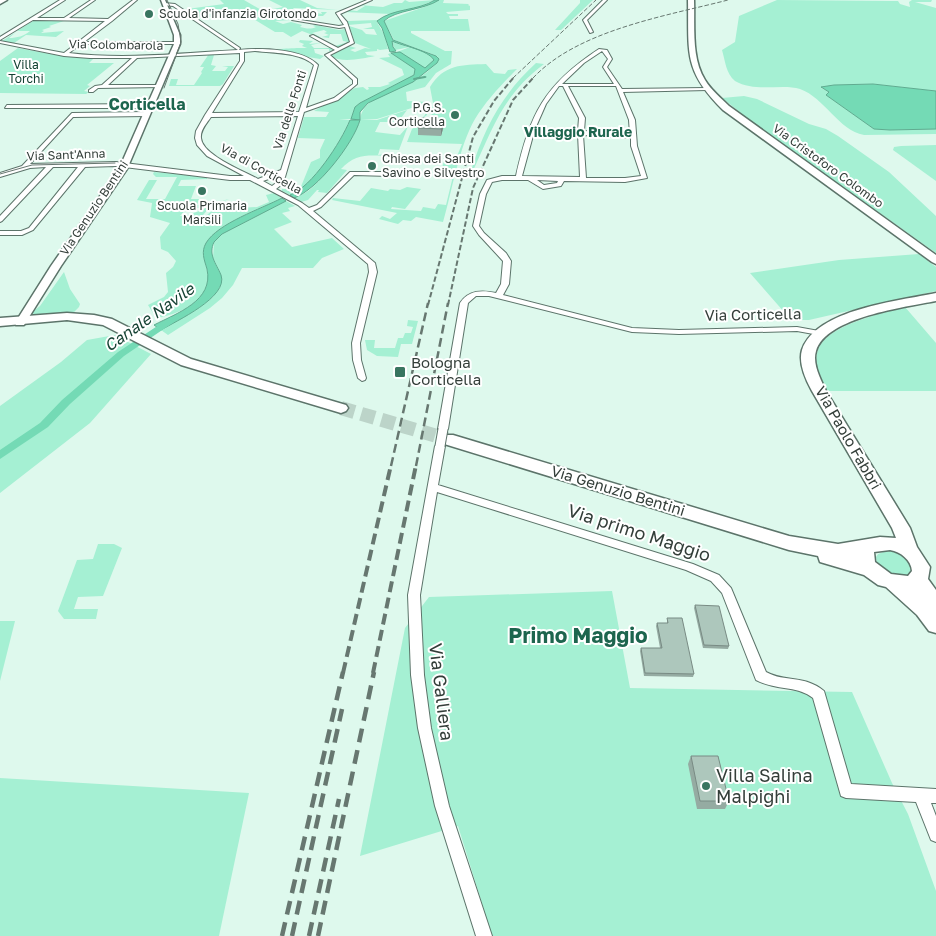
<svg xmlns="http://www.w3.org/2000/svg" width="936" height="936" viewBox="0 0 936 936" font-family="'Golos Text',sans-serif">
	<rect width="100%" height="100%" fill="#def9ed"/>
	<g fill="#a5f0d3">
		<path d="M220 0H244L263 11 283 7 269 0H300L317 8 338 10 294 8 289 12 310 14 311 12 322 14 321 12H327L323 16H302L299 19 303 20 281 17 285 14 272 13 256 16 262 19H289L291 20 275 21 283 24 291 22 302 25 300 27C305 28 310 30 316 27L313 26 315 25 339 30 345 29 350 42 339 48 335 46 348 42 343 41 341 34H330L329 38 322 37 329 35 324 33 327 32 324 30 312 33 320 37H318L302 31 291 37 283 32H275L237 9 219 10 226 15 202 18 187 9 224 4Z"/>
		<path d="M405 0 409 2 435 0 412 10 391 14 344 12 348 10 357 11 365 6 360 5 383 7 394 3H402Z"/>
		<path d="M439 0H444L443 3 469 4 468 5 470 6V10L446 12 448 14H458V16H449L450 19H468L470 31H411V33L445 51H452L451 64 436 73 425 87 406 92 407 101 428 102 427 115 420 120 425 115V111L418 106 377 119 360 120C362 97 394 91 412 82 420 78 430 70 437 63L438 57 432 54 394 40 384 21 427 6Z"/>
		<path d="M580 0H593L561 30H555L580 3Z"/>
		<path d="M777 0 891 1H898L900 4 910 7 909 2 912 0H932L931 2H915L936 8V91L873 84 834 85 821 88 830 92 826 95 874 129H936V134L864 135C838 130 825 98 800 89 782 83 756 93 735 81 726 74 725 60 722 50L735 42 739 16Z"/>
		<path d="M378 20 377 22 385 36 388 49 380 50 377 49V51L365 52 367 55 375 56C362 59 341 63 330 56L349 46 356 48 350 50 355 52 365 48 371 49 355 43 349 26 362 30 366 34 377 35 374 29H363L372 27 371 23 348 25 347 21Z"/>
		<path d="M33 21H64L49 26 51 27 42 30 44 31 41 33 64 31 56 37 26 35 14 43 2 41 16 32 9 38C17 38 24 36 30 31H17Z"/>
		<path d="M300 40 313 41 309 44 321 43 311 45 314 48H332L335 50 329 51V49H314L315 53 324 56 320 59 272 51C277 48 300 48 307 48L302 46 304 44 299 42Z"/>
		<path d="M392 41C403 45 428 50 434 60L426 68H424L397 52 410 47 395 50Z"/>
		<path d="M18 48 61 56 94 58 89 63H114L87 85 90 86 84 91 89 92 86 94 0 93V61Z"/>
		<path d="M391 53 415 69 414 75 360 103 355 107 351 119H339L350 120C340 143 313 186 290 195L282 191V189H300L311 162 320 158V150L325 139 298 138 304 117H326L329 112 314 111 355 88 363 87 367 90 369 89 368 87H380L390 84 388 83 404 75 402 69 379 58 390 57 388 54Z"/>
		<path d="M209 54 214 55 211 65 216 66 212 71H225L228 67 222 66H234L223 84 220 86H169L171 79H178L176 85H194L202 73 201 72 204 67H200Z"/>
		<path d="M536 63 544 64C504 94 493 127 473 171H471C484 128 503 93 536 63Z"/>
		<path d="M486 64 494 73 505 74 508 70 517 69C502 84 486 101 475 119 459 146 452 192 443 222L416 217 411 221 403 220 398 224 379 219 382 216 390 219 397 213 332 200 333 198 360 201 371 188 388 191 390 189 400 190 407 187 421 189 405 209 392 207 391 209 421 211 423 207 435 209 438 204 446 205 454 172 438 171 442 168 444 161H455L462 144 407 142 412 129 428 119 432 114 433 103 430 87C444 64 462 65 486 64Z"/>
		<path d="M744 96 757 99 809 124 826 129 838 136 889 172 936 216V253L756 125 722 98Z"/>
		<path d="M407 110 398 122H380L375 132 400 135 408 126 399 150 380 149 378 155 385 154 384 156C366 155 354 155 341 169L347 170 327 193 318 192 319 190H317L308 200 301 202 294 198C299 196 304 194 308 191 324 179 354 139 360 120H377Z"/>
		<path d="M936 145V181L893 150 894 147 901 146Z"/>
		<path d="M154 172 207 177V179L181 180 178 186H196L191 199H199L197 205 207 204 199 208 188 207 180 216C194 216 213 203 229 199L211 206 203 215H207L215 208 233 202 236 208 257 207 269 202 266 195 274 193 282 198C260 209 223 221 208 240 199 252 207 263 208 276 209 302 177 315 156 318L148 305 164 297 168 292 166 273 173 267 176 261 168 252 161 249 160 237 170 223 150 217 152 203 137 200 149 180H157L146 199H165L177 177H156L153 174Z"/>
		<path d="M286 201 295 206 288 208 290 211 282 213 292 222 274 229 292 247 332 238 344 249 322 258 313 268H242L233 285 222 298 210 308 168 335 161 330 213 297 221 275 213 258 214 242 222 234Z"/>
		<path d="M919 254 936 267V291L809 320H791L750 273 839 260Z"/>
		<path d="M64 272 70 289 80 304 79 307 72 314 35 316 32 312 40 306Z"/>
		<path d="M905 307 936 343V391H825C820 379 813 363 818 350 826 325 883 313 905 307Z"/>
		<path d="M408 320 418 321 412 344H401L398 357 377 356 367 350 365 340H375L374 348H395L398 338H403L405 333H411L413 327 407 326Z"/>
		<path d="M115 335 151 354 90 423 0 493V406L61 362 87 340Z"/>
		<path d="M98 544H114L122 548 103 596 78 597 74 609H98L96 619H64L58 611 77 560 93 559Z"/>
		<path d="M886 551C900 552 910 558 913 572L907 577 896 578 877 565 876 557 878 554Z"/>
		<path d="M612 591 630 688 852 692 892 783 908 814 936 891V936H492L458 826 360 856 405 628 429 597Z"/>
		<path d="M0 621H15L0 681Z"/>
		<path d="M0 778 249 793 219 936H0Z"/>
	</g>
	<g fill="#74dab5" stroke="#60ab90">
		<path d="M435 0H439C424 10 395 10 384 21L393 40 436 56 439 59 437 63 413 82 368 103 360 112V120L351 119 355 107 360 103 414 75 415 69 391 53 400 52 425 68 434 60C428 50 403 46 392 41L393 47 396 51 390 52 382 28 377 21C393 8 418 11 435 0Z"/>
		<path d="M873 84 936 91V129L890 130 874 129 826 95 829 92 821 87 834 85Z"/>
		<path d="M350 120H360C353 144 317 190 294 198L290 195C312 187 341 142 350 120Z"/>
		<path d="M282 198 286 201 222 234 214 242C208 255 216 263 221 275 229 297 176 321 161 330L154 325C177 313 214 301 207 269 204 259 201 252 206 243 218 223 261 209 282 198Z"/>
	</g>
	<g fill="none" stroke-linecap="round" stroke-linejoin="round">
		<path stroke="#60ab90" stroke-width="1" d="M417 78 426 77"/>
		<path stroke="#60ab90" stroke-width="2" d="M414 79 425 77"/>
		<path fill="#74dab5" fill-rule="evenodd" d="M171 317 176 320 174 322 124 356 70 404 48 427 0 459V450L40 423 62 400 118 352Z"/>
		<path stroke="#bcd4c9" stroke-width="14" stroke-dasharray="14 7" stroke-linecap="butt" d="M341 408 447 439"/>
		<defs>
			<g id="minor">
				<path d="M60 0H65L37 18H64L91 0H95L69 18 108 19 133 0H137L112 21 84 42H177L179 43 177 44H81L69 53C125 60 182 53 238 50L173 6 163 5 164 3 175 4 240 48 239 50C260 48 302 48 318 65L306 108 334 98 353 84V80L325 55 335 50 310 36 313 35 338 48 350 42 345 27 339 28 292 20 294 19 339 26 344 25 336 13 367 0H372L340 14 347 22 354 43 330 55 357 79V84L338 100 304 112 285 177 281 185 276 189 302 203 309 208 317 205 350 172H390L393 174 390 176 354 175 321 207 313 211 375 263 377 272 360 343 361 360 366 378 365 380 362 381 358 378 353 360 352 343 369 272 368 264 298 205 250 180H230L116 166 85 167 33 230 22 235H0V231H21L29 228 78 167H53L2 221 0 222V216L46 167 30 168 0 177V173L22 166 72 113 147 112 150 114 147 116 73 117 30 164 116 162 230 176H244L207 156 197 145 195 138 196 131 205 115 240 61V53L137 58 108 85H160L162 87 98 88 93 92H89V90L95 86 102 85 132 58H90L64 56 0 43V41L64 53 105 21 33 20 0 40V37ZM255 51C273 53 300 52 314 65L299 112 212 113 244 61V52ZM298 116 281 170 258 179C244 171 202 155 201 138 200 130 207 123 211 117ZM280 175 276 183 272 186 263 181Z"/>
				<path d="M603 0H607L587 20 593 32 590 33 583 20Z"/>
				<path d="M599 49 607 50 612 59 607 67 622 89 707 88 709 89 707 90 623 92 635 120 637 146 647 178 625 182 564 181 561 186 543 189 528 180H502L492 182 486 194 479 226 484 233 506 253 511 261 509 284 503 295 632 328 679 330 797 327 819 331 823 333 819 335 797 331 679 334 632 332 489 296H476L468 303 448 429 443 432 440 431 438 429 460 303C469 290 482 290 496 293L501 284 503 261 479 235 473 226 480 194 487 180 502 176H516C530 114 544 85 599 49ZM602 51 608 59 603 67 614 84H562L584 63ZM559 86H563L579 118 578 131 535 129 546 104ZM568 86H616L629 120 630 134 584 131 585 118ZM534 132 578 134 580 177 522 176ZM583 135 631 138V146L641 176 625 178H586ZM537 180 558 181 557 183 544 185Z"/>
				<path d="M7 105 151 104 154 106 151 108H5Z"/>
				<path d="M440 443 445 446 438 485 693 564 719 575 731 588 766 672C786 683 803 674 824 691L851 784 936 789V803H931L936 816V842L931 840 916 802 846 798 841 796 813 698C797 685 777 691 756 680L722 593 711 581 686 570 437 492 420 595 424 675 431 728 449 806 492 936H476L435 806 418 728 411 675 408 595 435 446Z"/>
			</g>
			<path id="tertiary" d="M161 0H165L180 35V44L127 169 61 266 24 325H16L15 323 51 266 119 169 174 44V35Z"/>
			<g id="primary">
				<path d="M0 0H7L0 4Z"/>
				<path d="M688 0H694C695 26 691 58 705 80 711 90 721 98 729 106L936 255V264L932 262 723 110C683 70 689 53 688 0Z"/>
				<path d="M936 293V301C906 307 826 317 816 351 812 364 821 380 826 391L910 528 917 547 930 567 928 579 936 590V633L929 631 917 615 886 587 878 585 864 575 820 562 818 556 789 550 441 443 439 439 441 435H453L789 536 838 544 880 537 896 538 892 528 812 391C806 380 798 363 802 350 816 309 899 301 936 293ZM890 550C901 552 911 560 912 571L908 576 891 574 875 562 874 552Z"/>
				<path d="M67 313 94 315 112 319 191 359 346 405 348 408 346 411 341 413 181 365 103 325 67 320 0 326V318Z"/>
			</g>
		</defs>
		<use href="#minor" stroke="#5c746a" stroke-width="2"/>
		<use href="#tertiary" stroke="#5c746a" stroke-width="3"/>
		<use href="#primary" stroke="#5c746a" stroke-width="3"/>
		<use href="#minor" fill="#fff" fill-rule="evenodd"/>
		<use href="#tertiary" fill="#fff" fill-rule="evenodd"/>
		<use href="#primary" fill="#fff" fill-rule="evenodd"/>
		<g stroke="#677770" stroke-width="1">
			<path d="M164 88 181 42 178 24 167 0"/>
			<path d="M0 174 32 165 115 163"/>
		</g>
		<g stroke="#677770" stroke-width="1" stroke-dasharray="4.5 2" stroke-linecap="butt">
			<path d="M513 78 596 0"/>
			<path d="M533 78C578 30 666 16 728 0"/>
		</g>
		<g stroke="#677770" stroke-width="2" stroke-dasharray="5.5 2.5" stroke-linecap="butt">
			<path d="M428 305 473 137 494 101 514 77"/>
			<path d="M448 305 473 188 513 100 534 77"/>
		</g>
		<g stroke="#677770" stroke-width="2.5" stroke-dasharray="9 4.5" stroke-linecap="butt">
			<path d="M391 466 428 303"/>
			<path d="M416 466 448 303"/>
		</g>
		<g stroke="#677770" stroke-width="4" stroke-dasharray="11 5.5" stroke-linecap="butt">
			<path d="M343 673 391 465"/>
			<path d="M373 673 416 465"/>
		</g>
		<g stroke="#677770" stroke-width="4.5" stroke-dasharray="14 8" stroke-linecap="butt">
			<path d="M282 936 343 672"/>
			<path d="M292 936 342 709"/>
			<path d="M309 936 339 799"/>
			<path d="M318 936 374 672"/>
		</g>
		<defs>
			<path id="minor-bridge" d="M440 446 443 429"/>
		</defs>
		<use href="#minor-bridge" stroke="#5c746a" stroke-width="11" stroke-linecap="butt"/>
		<use href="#minor-bridge" stroke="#fff" stroke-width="9"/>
	</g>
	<g fill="#95aba2">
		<path d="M444 125 441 136 418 135V128Z"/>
		<path d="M695 605 729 646 728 649 703 648 694 608Z"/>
		<path d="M667 618 694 674 693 677 644 676 640 651 641 648H660L656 626 657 623H667Z"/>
		<path d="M691 756 729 801 725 809H697L688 764Z"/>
	</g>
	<path fill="#798b84" d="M444 119V125L441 136V129Z"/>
	<g fill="#adc7bc" stroke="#798b84">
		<path d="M421 118 444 119 441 129 418 128Z"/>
		<path d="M695 605 719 606 729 646 704 645Z"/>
		<path d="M667 618H682L694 674 645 673 641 648H662L657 623H668Z"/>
		<path d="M691 756H718L729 801H700Z"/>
	</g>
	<g fill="#397560" stroke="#fff" stroke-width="2">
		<circle cx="149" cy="14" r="5"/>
		<circle cx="455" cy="115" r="5"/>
		<circle cx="372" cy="166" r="5"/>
		<circle cx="202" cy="191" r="5"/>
		<rect x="394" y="366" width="12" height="12" rx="2.5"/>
		<circle cx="706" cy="786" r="5"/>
	</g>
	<g text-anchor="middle" stroke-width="4" stroke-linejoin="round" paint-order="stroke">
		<g font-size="12" fill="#333e39" stroke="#fff" text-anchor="start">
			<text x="159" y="18">Scuola d'infanzia Girotondo</text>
			<text x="445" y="112" text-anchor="end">P.G.S.<tspan x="445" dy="14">Corticella</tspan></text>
			<text x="382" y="163">Chiesa dei Santi<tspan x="382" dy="14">Savino e Silvestro</tspan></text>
			<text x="202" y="210" text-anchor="middle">Scuola Primaria<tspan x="202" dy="14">Marsili</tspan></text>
		</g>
		<g font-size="12" fill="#333e39" stroke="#fff">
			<text transform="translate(116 45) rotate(1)" y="4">Via Colombarola</text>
			<text transform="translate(290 110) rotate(-72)" y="4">Via delle Fonti</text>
			<text transform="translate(66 155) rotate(-2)" y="4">Via Sant'Anna</text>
			<text transform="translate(828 166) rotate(36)" y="4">Via Cristoforo Colombo</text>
			<text transform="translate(261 169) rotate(29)" y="4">Via di Corticella</text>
			<text transform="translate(94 208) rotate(-56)" y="4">Via Genuzio Bentini</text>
		</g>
		<g font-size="12" fill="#124031" stroke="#fff">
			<text x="26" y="69">Villa<tspan x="26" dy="14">Torchi</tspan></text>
		</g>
		<g font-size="14" font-weight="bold" fill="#1d654e" stroke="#fff">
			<text x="578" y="137">Villaggio Rurale</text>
		</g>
		<g font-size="15" fill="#333e39" stroke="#fff">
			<text transform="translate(753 315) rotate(-1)" y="5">Via Corticella</text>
			<text transform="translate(848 438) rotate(60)" y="5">Via Paolo Fabbri</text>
			<text transform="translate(618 491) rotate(17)" y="5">Via Genuzio Bentini</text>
		</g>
		<g font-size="15" fill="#333e39" stroke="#fff" text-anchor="start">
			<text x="411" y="368">Bologna<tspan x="411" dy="17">Corticella</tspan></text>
		</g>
		<g font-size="16" font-weight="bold" fill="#1d654e" stroke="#fff">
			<text x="147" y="110">Corticella</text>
		</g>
		<g font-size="16" font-style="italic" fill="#164334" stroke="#fff">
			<text transform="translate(149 317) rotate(-35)" y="6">Canale Navile</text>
		</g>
		<g font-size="18" fill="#333e39" stroke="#fff">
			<text transform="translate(639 533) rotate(18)" y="6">Via primo Maggio</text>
			<text transform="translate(441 692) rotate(83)" y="6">Via Galliera</text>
		</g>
		<g font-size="18" fill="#333e39" stroke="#fff" text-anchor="start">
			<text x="716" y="782">Villa Salina<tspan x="716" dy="21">Malpighi</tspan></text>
		</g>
		<g font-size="21" font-weight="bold" fill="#1d654e" stroke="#fff">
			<text x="578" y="643">Primo Maggio</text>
		</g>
	</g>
</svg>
